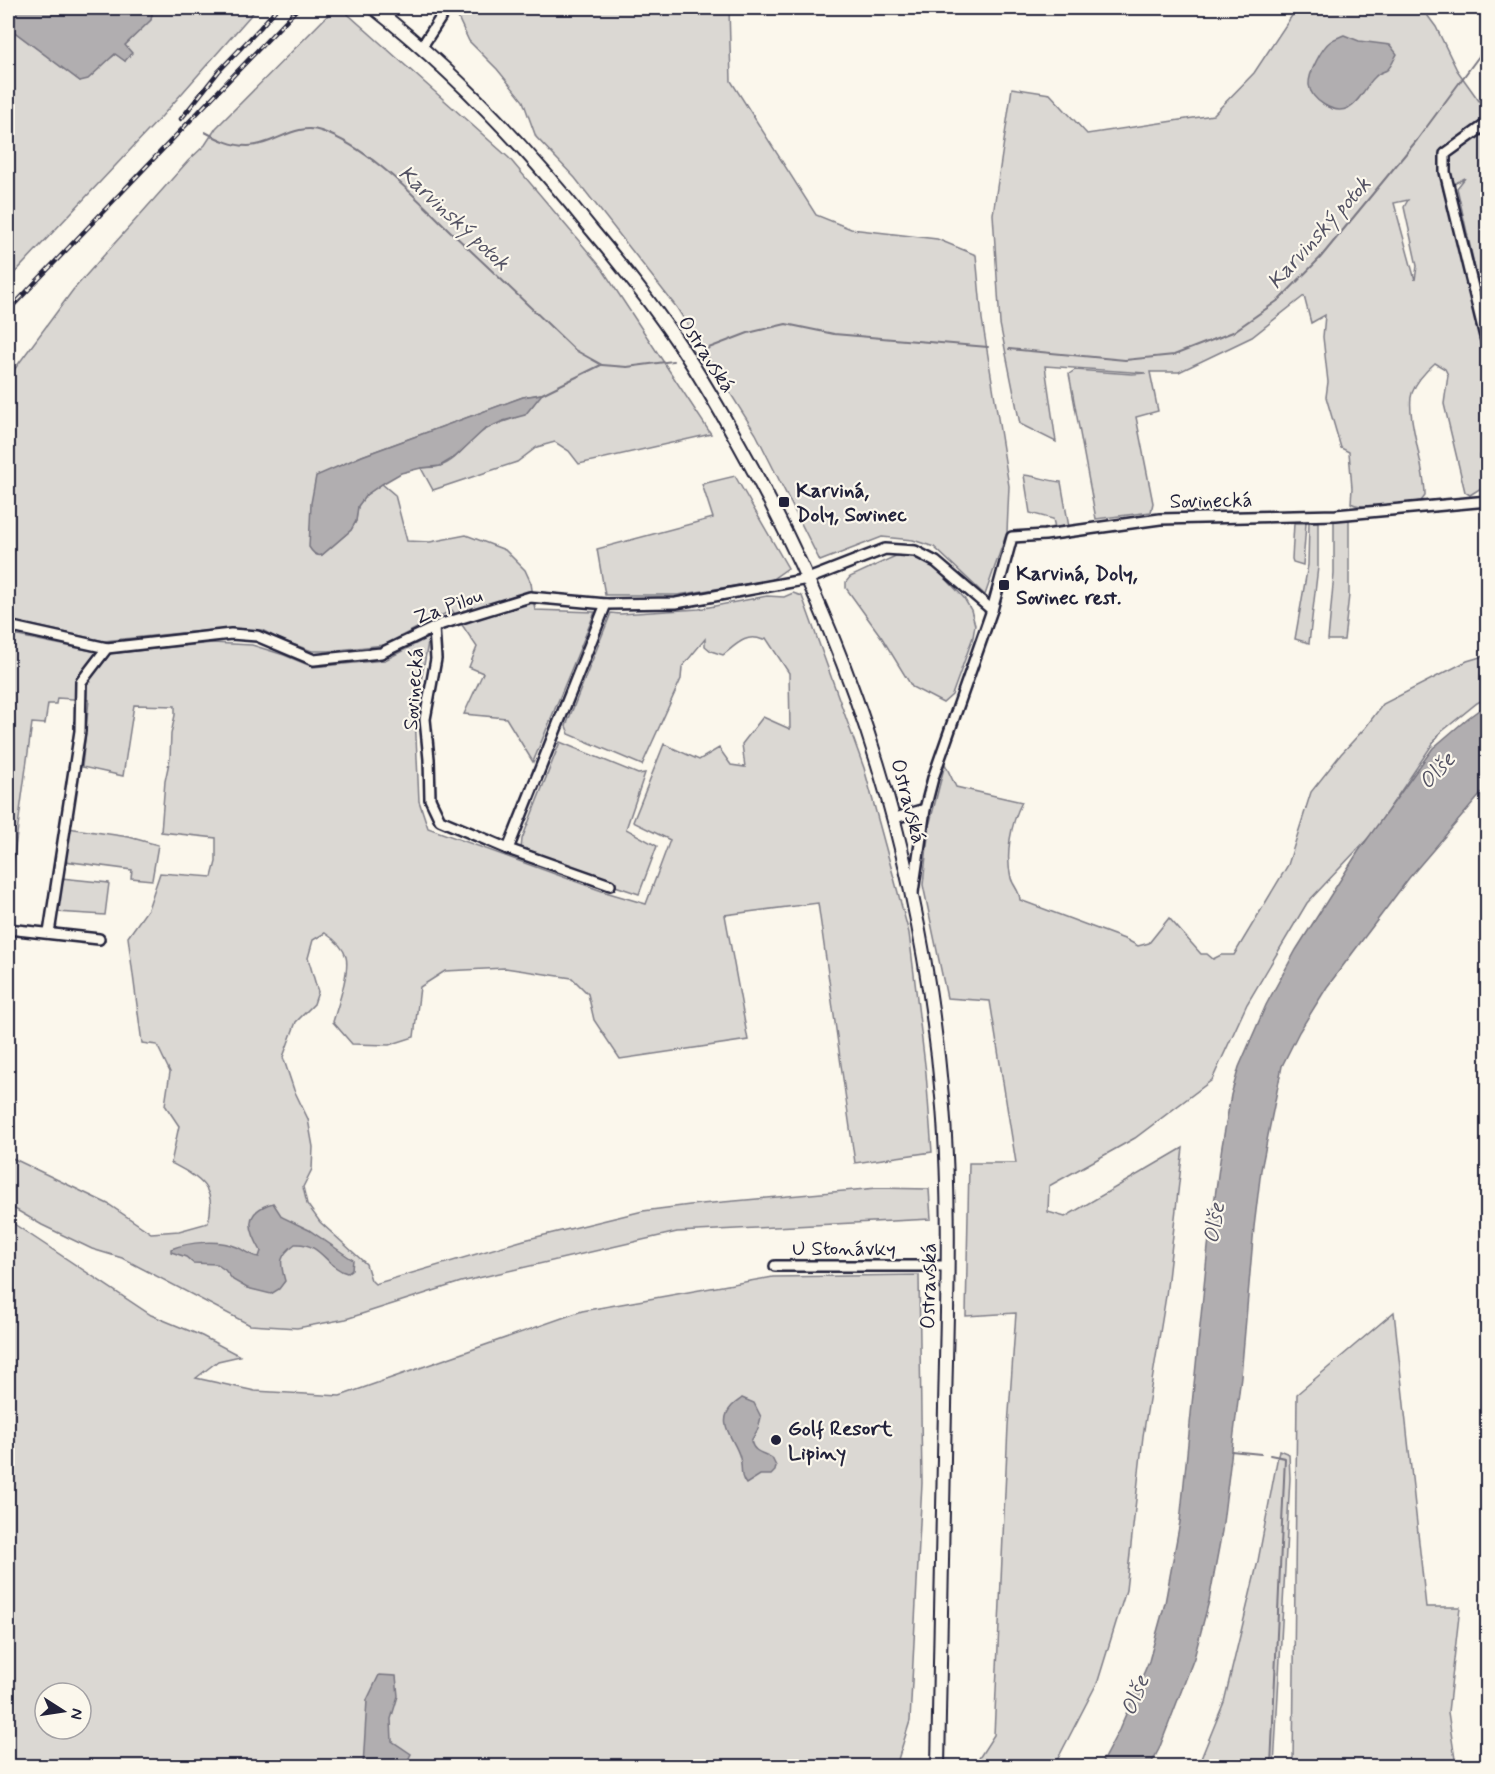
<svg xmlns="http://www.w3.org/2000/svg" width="1495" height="1774" viewBox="0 0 1495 1774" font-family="Mynerve,sans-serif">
	<rect width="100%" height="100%" fill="#fbf7ec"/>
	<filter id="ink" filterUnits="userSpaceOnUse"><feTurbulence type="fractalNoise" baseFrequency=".0167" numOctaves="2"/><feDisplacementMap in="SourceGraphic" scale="12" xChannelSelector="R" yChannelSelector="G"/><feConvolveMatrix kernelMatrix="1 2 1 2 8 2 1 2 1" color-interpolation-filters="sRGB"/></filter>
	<g filter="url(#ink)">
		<g fill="#dbd8d3" stroke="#7e7d87" stroke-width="1.5" fill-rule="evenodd">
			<path d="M153 8H257L162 116 8 280V27L80 81 116 54 125 61V45L151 20Z"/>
			<path d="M335 8H341L509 158 601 267 711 434 579 464 569 451 555 442 537 447 517 462 433 490 421 468C427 467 434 468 440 466 458 461 468 440 483 431 508 415 525 424 540 394L523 397 362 456 316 477 322 555 351 530 356 521 358 506 366 495 382 484 395 495 407 541 430 542 466 535 505 550 525 570 531 583 535 610 595 612 533 762 506 718 464 714 483 673 469 667 477 647 452 610 384 645 329 651H312L281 640 262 630 236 629 181 633 104 641 8 620V378L73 290 188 161 205 145 216 128Z"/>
			<path d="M460 8H729L731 81 816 215 851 229 937 239 976 255 982 319 1009 486 1007 532 985 595 934 547 913 540 882 537 820 561 756 434 677 308 575 178 536 137 523 101 497 69 469 41 455 11Z"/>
			<path d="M1297 8H1422L1436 27 1457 70 1487 112V322L1457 188 1465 178 1443 190 1445 193 1487 367V446L1483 447 1480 456 1486 485 1470 495 1465 492 1444 404 1448 375 1445 369 1435 363C1427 370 1416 382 1412 393 1405 413 1426 470 1425 496L1421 501C1404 503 1366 512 1351 503L1352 488 1349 452 1341 448 1326 397 1328 382 1323 337 1325 315 1311 323 1304 296 1252 337 1179 372H1150L1158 411 1136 417 1153 503 1151 512 1096 519 1069 374 1075 370 1132 374 1146 373 1045 366 1056 442 1020 424 1000 324 993 214 1012 88 1050 94 1087 134 1213 115 1254 73ZM1408 200 1404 207 1417 266 1415 280 1394 203Z"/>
			<path d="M1024 475C1038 476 1048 481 1061 482L1069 527 1055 528 1053 519 1030 513Z"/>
			<path d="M735 476 788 568 771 580 678 595H605L597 549 713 518 702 484Z"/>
			<path d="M1349 519V595L1344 640H1328L1334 574V520Z"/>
			<path d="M1309 522H1318V567L1309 643 1295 639 1308 565Z"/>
			<path d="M1294 523H1306L1303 565 1293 562 1292 559Z"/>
			<path d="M902 553 920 557 935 567 964 598 971 610 975 625 973 637 952 695 943 703 912 687 882 638 846 588V582L850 577Z"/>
			<path d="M793 593 802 596 864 768 909 933 926 1073 932 1152 855 1163 818 903 725 915 748 1040 620 1059 594 1020 588 994 572 978 505 968 445 971 420 987 414 1037 389 1045 352 1044 333 1022C337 1008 350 971 346 957 343 946 334 939 325 933L313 940 308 958 318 992 314 1004 296 1022 283 1057 294 1090 308 1119 313 1147 312 1169 303 1187 307 1204 320 1222 366 1264 371 1280 375 1284 524 1240 643 1211 690 1205 877 1188 929 1189 931 1219 677 1232 461 1282 346 1319 297 1328 250 1325 122 1258 92 1249 42 1225 8 1205V1156L108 1204 151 1233 179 1231 208 1223C218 1187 199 1178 171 1163L179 1126 165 1105 170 1072 157 1045 142 1043 128 937 148 909 160 873 212 877 216 862V838L161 832 165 781 170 758 171 734 175 715V706L134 705 123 776 82 767 89 700 57 698 56 704H48L45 724 32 723 8 900V634L107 654 212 643 252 645 284 655 313 667 385 660 429 637 415 715 419 801 428 828 602 891 646 904 670 840 633 822 664 744 699 760 719 748 731 765 745 767 742 744 763 717 790 729 789 673 766 638 763 640C746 633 737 644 723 655L711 651 705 646V639L682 667 681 679 642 765 569 734 566 726 611 613 620 614 699 609 767 596 784 597Z"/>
			<path d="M1487 655V698L1477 703 1440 733 1372 834 1307 903 1247 1004 1212 1080 1135 1138 1049 1186 1048 1212 1065 1217 1183 1148 1166 1296 1143 1436 1126 1590 1098 1681 1054 1766H974L994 1735 1008 1426 1016 1313 966 1316 969 1163H1016L990 1001 947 998 923 885 929 826 945 764 956 787 1022 802C1011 823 1005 854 1011 878 1013 886 1020 891 1020 900L1127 940 1138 946 1149 943 1169 918 1201 954H1207L1213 959 1221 955H1234L1288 865 1311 792 1341 754 1365 728 1383 704 1467 661Z"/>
			<path d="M560 742 638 774 645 773 626 829 657 846 639 894 559 867 521 849 522 839Z"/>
			<path d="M68 828 129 837 158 845 152 880 131 878 132 870 64 861Z"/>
			<path d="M61 878 109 883 105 915 56 912Z"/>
			<path d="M8 1220 151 1315 202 1336 240 1356 218 1361 196 1378 255 1391 340 1396 582 1311 773 1277 919 1275 922 1483 910 1721 896 1766H8ZM45 1693H81V1729H45Z"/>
			<path d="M1394 1312 1426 1607H1460L1448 1712 1456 1766H1293L1297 1394Z"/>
			<path d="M1279 1450 1289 1454 1290 1478 1274 1766H1198L1224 1702 1258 1561Z"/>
		</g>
		<g fill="#b1aeb0" stroke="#787681" stroke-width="1.5">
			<path d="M8 8H153L151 20 125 45 132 53 125 61 115 54 88 79 80 81 8 27Z"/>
			<path d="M1344 35 1359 41 1390 45 1397 54C1394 59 1392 66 1387 70 1383 72 1378 73 1375 77 1365 86 1361 101 1348 108 1334 115 1311 100 1309 85 1308 74 1322 47 1331 41 1335 38 1340 37 1344 35Z"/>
			<path d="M542 394 525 415 503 421 484 430 455 457 440 466 421 468 401 473 382 484 366 495 358 506 356 521 351 530 322 555C316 557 312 552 309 547L311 503 316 476 362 456 523 397Z"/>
			<path d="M1487 704V787L1409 878 1327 987 1299 1032 1282 1066 1261 1170 1254 1227 1241 1376 1222 1531 1209 1601 1194 1658 1159 1749 1150 1766H1100L1119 1730 1149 1661 1165 1603 1180 1522 1208 1247 1222 1146 1231 1095 1239 1067 1266 1005 1296 950 1358 852 1433 748 1468 718Z"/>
			<path d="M273 1203 282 1217 309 1230 353 1260 352 1269 347 1273C327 1268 321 1242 295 1244 278 1257 280 1262 285 1281L279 1289 271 1294 247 1288 233 1280 225 1270 216 1264 193 1263 186 1257 171 1252V1249C189 1242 219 1239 237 1247 246 1251 250 1256 259 1257L261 1251C249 1230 242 1212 273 1203Z"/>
			<path d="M742 1398 754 1403 761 1417 758 1429 751 1441C754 1453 762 1452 772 1458L776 1466 775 1471 771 1475H760L746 1484C739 1475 743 1469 740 1458 736 1440 715 1424 732 1406 735 1403 740 1400 742 1398Z"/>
			<path d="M379 1675 396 1676 398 1696 391 1719 392 1741 411 1754 405 1766H363L367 1700Z"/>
		</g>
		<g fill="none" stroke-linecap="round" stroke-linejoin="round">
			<g stroke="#787681" stroke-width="2">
				<path d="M205 132C218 139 232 146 248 146 273 146 296 122 321 131 370 148 414 196 450 231 492 271 534 310 575 350L602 365 627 367 673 361"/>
				<path d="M1009 349 1125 360 1174 355 1233 332 1280 299 1320 258 1417 140 1488 44"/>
				<path d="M701 351 748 333 786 324 834 334 988 347"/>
				<path d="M542 394 601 365"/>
				<path d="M1231 1451 1261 1454"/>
				<path d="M1270 1455 1285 1458 1271 1766"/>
			</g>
			<defs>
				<g id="minor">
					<path d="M421 48 447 8"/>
					<path d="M1488 123 1445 154V172L1488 349"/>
					<path d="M8 626 107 648 231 634 257 636 314 660 381 653 442 624 530 597 606 604 676 603 808 579 885 549 915 551 936 562 992 610"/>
					<path d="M434 628 436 659 425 719 429 759 430 799 440 820 508 849 610 885"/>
					<path d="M895 818 925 809"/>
					<path d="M508 849 606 604"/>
					<path d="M913 892 925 809 933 778 992 610 1012 537 1045 535 1160 519 1336 515 1488 501"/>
					<path d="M8 929 99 939"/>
					<path d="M49 933 80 731 81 682 107 648"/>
					<path d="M775 1266H948"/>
				</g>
				<path id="major" d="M374 8C455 72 527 148 591 229 622 266 652 304 679 344 701 377 720 410 739 444 857 653 923 868 943 1107 951 1207 947 1307 945 1407 942 1527 940 1647 938 1766"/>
			</defs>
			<use href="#minor" stroke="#22223b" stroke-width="14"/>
			<use href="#major" stroke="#22223b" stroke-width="16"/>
			<use href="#minor" stroke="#fbf7ec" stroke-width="9"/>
			<use href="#major" stroke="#fbf7ec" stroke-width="12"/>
			<defs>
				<g id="rail">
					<path d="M181 119 219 71 260 28 277 8"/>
					<path d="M8 311 298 8"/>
				</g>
			</defs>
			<use href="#rail" stroke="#22223b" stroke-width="4.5"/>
			<use href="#rail" stroke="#fbf7ec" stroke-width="2" stroke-dasharray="7" stroke-linecap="butt"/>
		</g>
	</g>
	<g fill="#22223b" stroke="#fbf7ec" stroke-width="2">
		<rect x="778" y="496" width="12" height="12" rx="3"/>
		<rect x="998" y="579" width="12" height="12" rx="3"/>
		<circle cx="776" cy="1440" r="6"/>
	</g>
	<g text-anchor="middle" stroke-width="4.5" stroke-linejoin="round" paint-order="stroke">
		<g font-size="21" fill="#22223b" stroke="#fbf7ec">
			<text transform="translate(707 354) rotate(57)" y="7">Ostravská</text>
			<text transform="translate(1211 500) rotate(-1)" y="7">Sovinecká</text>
			<text transform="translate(448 606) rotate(-20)" y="7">Za Pilou</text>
			<text transform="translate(413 689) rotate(-86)" y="7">Sovinecká</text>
			<text transform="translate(909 801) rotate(75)" y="7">Ostravská</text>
			<text x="844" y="1255">U Stonávky</text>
			<text transform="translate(928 1286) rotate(-89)" y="7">Ostravská</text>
		</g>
		<g font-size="21" font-weight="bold" fill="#22223b" stroke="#fbf7ec" text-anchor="start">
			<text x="796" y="497">Karviná,<tspan x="796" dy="24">Doly, Sovinec</tspan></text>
			<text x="1016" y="580">Karviná, Doly,<tspan x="1016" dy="24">Sovinec rest.</tspan></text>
			<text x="788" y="1435">Golf Resort<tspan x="788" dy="24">Lipiny</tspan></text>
		</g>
		<g font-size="22" font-style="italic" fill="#545364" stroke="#fbf7ec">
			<text transform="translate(455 217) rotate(43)" y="8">Karvinský potok</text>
			<text transform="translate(1318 232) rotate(-48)" y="8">Karvinský potok</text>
			<text transform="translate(1436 770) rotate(-47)" y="8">Olše</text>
			<text transform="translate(1213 1223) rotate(-81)" y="8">Olše</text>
			<text transform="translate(1134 1695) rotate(-68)" y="8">Olše</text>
		</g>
	</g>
	<rect width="1495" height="1774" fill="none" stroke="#fbf7ec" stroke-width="30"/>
	<rect x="15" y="15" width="1465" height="1744" fill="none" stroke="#22223b" stroke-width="2" filter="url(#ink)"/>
	<g transform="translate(63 1711) rotate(102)"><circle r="28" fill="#fbf7ec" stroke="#a4a2a5" stroke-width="1.5"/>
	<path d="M0-4.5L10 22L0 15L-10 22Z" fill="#22223b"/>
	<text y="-9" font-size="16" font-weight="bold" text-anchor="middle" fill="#22223b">N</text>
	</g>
</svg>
